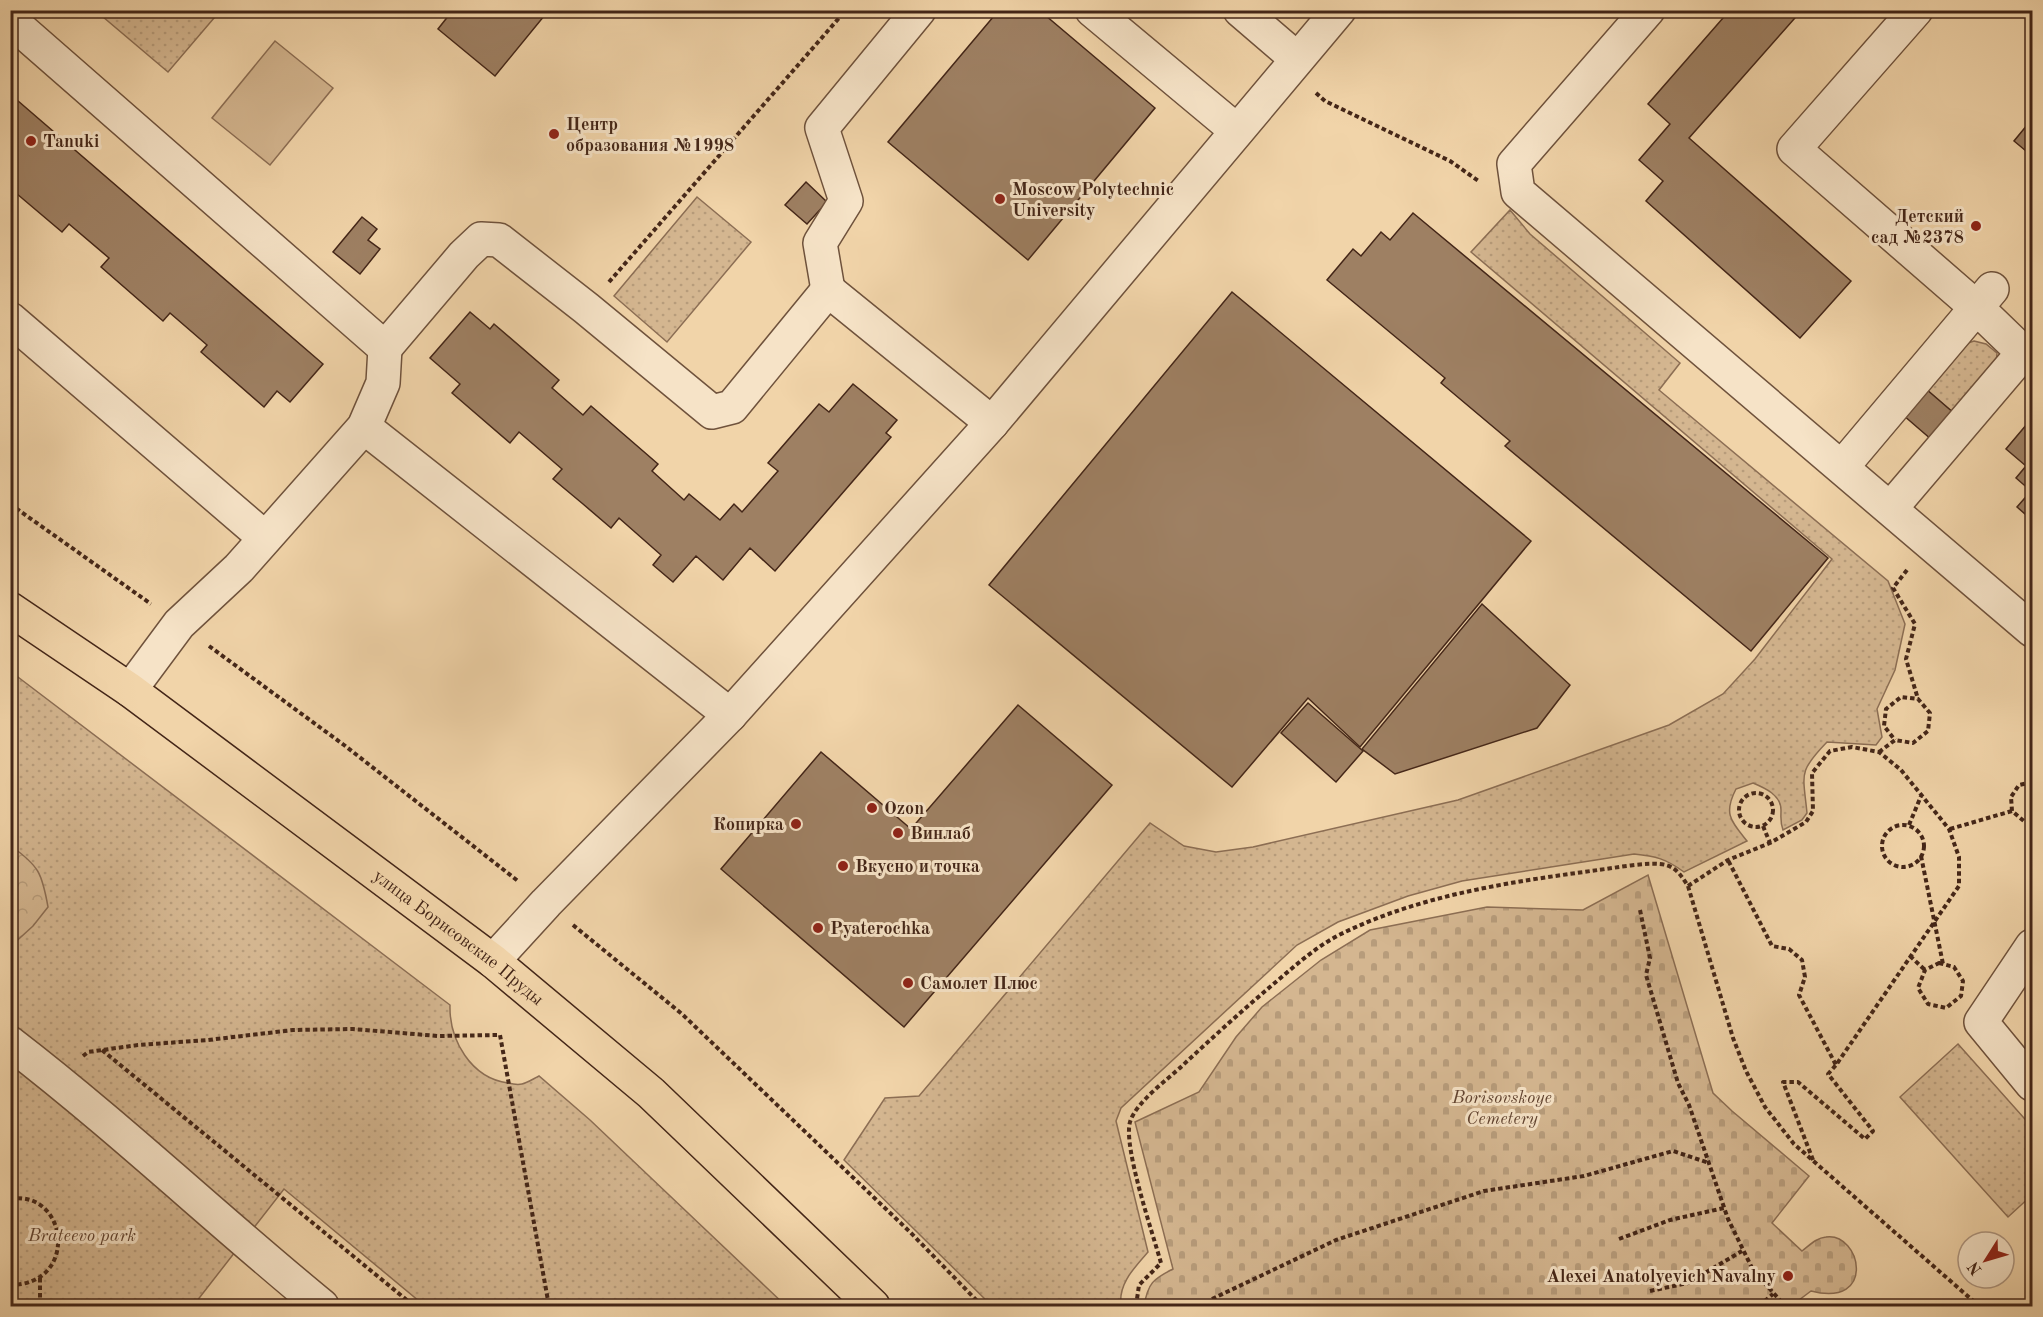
<svg xmlns="http://www.w3.org/2000/svg" width="2043" height="1317" viewBox="0 0 2043 1317" font-family="'Old Standard TT',serif">
	<defs>
		<pattern id="grass-dots" width="8" height="8" patternUnits="userSpaceOnUse" patternTransform="scale(1.5)"><rect width="8" height="8" fill="#d4b690"/><path d="M2 2h.1M6 6h.1" fill="none" stroke="#b79c7b" stroke-width="1.8" stroke-linecap="round"/></pattern>
		<pattern id="forest-crowns" width="20" height="18" patternUnits="userSpaceOnUse" patternTransform="scale(1.5)"><rect width="20" height="18" fill="#d4b690"/><path d="M2 6a3 3 0 1 1 6 0M12 15a3 3 0 1 1 6 0" fill="none" stroke="#b79c7b"/></pattern>
		<pattern id="cemetery-stones" width="16" height="16" patternUnits="userSpaceOnUse" patternTransform="scale(1.5)"><rect width="16" height="16" fill="#d4b690"/><path d="M2 7V4a2 2 0 0 1 4 0v3zM10 15v-3a2 2 0 0 1 4 0v3z" fill="#b79c7b"/></pattern>
	</defs>
	<rect width="100%" height="100%" fill="#f1d4a9"/>
	<filter id="stains"><feTurbulence type="fractalNoise" baseFrequency=".00333" numOctaves="4"/><feColorMatrix values="0 0 0 0 .2 0 0 0 0 .09 0 0 0 0 .02 0 0 0 .5 -.17"/></filter>
	<radialGradient id="worn" r=".72"><stop offset=".6" stop-color="#630" stop-opacity="0"/><stop offset="1" stop-color="#630" stop-opacity=".3"/></radialGradient>
	<g fill="url(#grass-dots)" stroke="#8c6e54" stroke-width="1.5">
		<path d="M96 11H220L168 72Z"/>
		<path d="M697 197 751 242 667 342 614 296Z"/>
		<path d="M1510 210 1530 234 1680 363 1659 390 1888 581 1905 624 1895 670 1877 709 1882 737 1876 745 1827 742C1798 772 1803 773 1807 813L1802 820 1783 830C1780 822 1781 818 1781 810 1781 795 1765 788 1753 783L1736 789C1723 814 1731 821 1747 841L1684 872C1666 859 1656 856 1634 854L1462 881 1408 896 1338 922 1297 945 1121 1108 1116 1121 1148 1252C1134 1268 1118 1284 1121 1306H992L844 1160 885 1098 919 1096 1150 823 1184 846 1216 852 1253 847 1458 800 1669 725 1723 694 1755 659 1832 559 1471 252Z"/>
		<path d="M1974 341 1986 344 1997 353 1996 366 1955 414 1926 389 1965 344Z"/>
		<path d="M10 671 450 1005C449 1040 471 1078 508 1083 512 1084 518 1085 522 1084 527 1083 533 1079 539 1076L590 1120 786 1306H425L284 1189 193 1306H11Z"/>
		<path d="M1958 1044 2032 1127V1195L2008 1217 1900 1097Z"/>
	</g>
	<path fill="url(#forest-crowns)" stroke="#8c6e54" stroke-width="1.5" d="M11 846C39 866 42 873 48 907L33 926 11 946Z"/>
	<path fill="url(#cemetery-stones)" stroke="#8c6e54" stroke-width="1.5" d="M1648 875 1713 1093 1732 1111 1809 1176 1772 1223 1802 1251C1810 1245 1816 1238 1826 1237 1861 1232 1877 1308 1811 1291L1791 1306H1144C1148 1283 1153 1279 1173 1269L1135 1122 1199 1092 1236 1037 1262 1007 1321 960 1370 930 1487 907 1583 910Z"/>
	<path fill="#d4b690" stroke="#8c6e54" stroke-width="1.5" d="M275 41 333 88 270 165 212 118Z"/>
	<g fill="#9e8063" stroke="#442618" stroke-width="1.5">
		<path d="M453 10H549L495 76 438 29Z"/>
		<path d="M999 10H1039L1155 108 1028 260 888 142Z"/>
		<path d="M1730 10H1802L1689 138 1851 281 1800 338 1646 201 1663 181 1639 160 1670 124 1648 104Z"/>
		<path d="M10 94 323 364 290 402 277 391 264 407 201 352 207 345 170 313 163 321 101 267 109 258 69 224 62 232 10 188Z"/>
		<path d="M2032 119V156L2014 141Z"/>
		<path d="M806 182 827 202 807 224 785 205Z"/>
		<path d="M1413 213 1828 558 1751 651 1505 446 1510 441 1441 383 1445 378 1327 280 1353 249 1361 256 1381 232 1390 240Z"/>
		<path d="M362 217 377 229 368 240 380 249 360 274 333 252Z"/>
		<path d="M1232 292 1531 541 1360 747 1308 698 1232 787 989 585Z"/>
		<path d="M470 312 490 329 494 324 559 380 552 388 583 415 591 406 658 464 652 471 684 500 689 494 720 520 734 504 742 512 778 471 768 463 819 404 829 412 853 384 897 420 886 433 891 437 775 571 750 548 723 580 696 556 673 582 653 565 661 555 619 518 611 528 583 504 553 479 562 469 519 432 510 443 452 393 460 384 430 358Z"/>
		<path d="M1926 389 1955 414 1932 440 1903 415Z"/>
		<path d="M2032 418V520L2017 507 2031 491 2016 478 2026 466 2006 449Z"/>
		<path d="M1482 604 1570 685 1537 728 1395 774 1362 749Z"/>
		<path d="M1308 703 1363 751 1336 782 1281 733Z"/>
		<path d="M1018 705 1112 785 904 1027 721 869 821 752 911 829Z"/>
	</g>
	<g fill="none" stroke-linecap="round" stroke-linejoin="round">
		<defs>
			<g id="minor">
				<path d="M1092 10 1237 131"/>
				<path d="M1240 10 1297 59"/>
				<path d="M1648 10 1514 164 1518 192 2032 630"/>
				<path d="M1916 10 1794 149 1977 308 2032 361"/>
				<path d="M10 20 385 348 383 383 364 427 239 568 179 624 130 690"/>
				<path d="M828 290 820 243 846 201 822 128 919 10"/>
				<path d="M10 319 265 538"/>
				<path d="M385 348 464 255 481 239 499 240 586 308 712 412 732 407 828 290 992 423"/>
				<path d="M364 427 730 715"/>
				<path d="M1842 467 1992 289"/>
				<path d="M1891 508 2023 353"/>
				<path d="M2032 946 1981 1022 2032 1084"/>
				<path d="M493 961 546 903 730 715 992 423 1339 10"/>
				<path d="M10 1043C118 1126 217 1220 322 1306"/>
			</g>
			<g id="major">
				<path id="s1" d="M10 609 130 690 493 961 651 1093 873 1306"/>
			</g>
		</defs>
		<use href="#minor" stroke="#6f523c" stroke-width="36"/>
		<use href="#major" stroke="#442618" stroke-width="36"/>
		<g stroke="#442618" stroke-width="4" stroke-dasharray="4.5 3" stroke-linecap="butt">
			<path d="M1316 93 1325 101 1450 161 1480 182"/>
			<path d="M609 282 846 10"/>
			<path d="M10 504 151 604"/>
			<path d="M1907 570 1893 588 1915 624 1906 659 1918 699"/>
			<path d="M209 646 344 745 518 881"/>
			<path d="M1879 752 1895 740 1913 743 1928 731 1930 713 1918 699 1901 697 1886 709 1884 726 1895 740"/>
			<path d="M2032 782 2019 785 2011 797 2012 811 2025 822 2032 821"/>
			<circle cx="1756" cy="810" r="17"/>
			<path d="M1909 825 1921 796"/>
			<circle cx="1903" cy="846" r="21"/>
			<path d="M1763 826 1770 843"/>
			<path d="M1950 829 2012 811"/>
			<path d="M1921 856 1943 964"/>
			<path d="M1688 886 1728 860 1770 843 1806 822 1813 811 1812 773 1830 751 1852 747 1879 752 1901 770 1949 829 1959 857V886L1836 1065 1799 995 1805 977 1802 960 1789 949 1772 946 1728 860"/>
			<path d="M1640 910 1650 958 1646 975 1678 1083 1689 1105 1728 1219 1753 1270 1785 1306"/>
			<path d="M573 925 682 1014 910 1232 982 1306"/>
			<path d="M1910 956 1925 970"/>
			<path d="M1939 963 1954 967 1963 981 1961 996 1946 1008 1928 1004 1918 988 1925 970Z"/>
			<path d="M102 1050 414 1306"/>
			<path d="M83 1056 88 1052 138 1045 208 1040 293 1030 353 1029 438 1036 500 1035 549 1306"/>
			<path d="M1813 1160 1783 1082H1798L1865 1139 1873 1131 1828 1074 1836 1065"/>
			<path d="M10 1199C68 1189 80 1285 10 1285"/>
			<path d="M1619 1239 1670 1220 1724 1208"/>
			<path d="M40 1278V1306"/>
			<path d="M1650 1291 1688 1283 1742 1251"/>
			<path d="M1212 1299 1336 1240 1484 1191 1584 1176 1673 1151 1709 1163"/>
			<path d="M1136 1306 1139 1285 1161 1263C1153 1234 1123 1147 1130 1122 1136 1102 1167 1080 1182 1066 1213 1037 1245 1008 1277 981 1297 964 1316 947 1339 935 1419 895 1510 882 1598 870 1615 868 1650 861 1666 865 1677 868 1682 877 1688 886L1733 1038 1746 1071 1765 1107 1794 1144 1979 1306"/>
			<path d="M1759 1306 1773 1294"/>
		</g>
		<use href="#minor" stroke="#f6e3c7" stroke-width="33"/>
		<use href="#major" stroke="#f1d4a9" stroke-width="33"/>
	</g>
	<g fill="#8f2418" stroke="#f6e3c7" stroke-width="2">
		<circle cx="554" cy="134" r="6"/>
		<circle cx="31" cy="141" r="6"/>
		<circle cx="1000" cy="199" r="6"/>
		<circle cx="1976" cy="226" r="6"/>
		<circle cx="872" cy="808" r="6"/>
		<circle cx="796" cy="824" r="6"/>
		<circle cx="898" cy="833" r="6"/>
		<circle cx="843" cy="866" r="6"/>
		<circle cx="818" cy="928" r="6"/>
		<circle cx="908" cy="983" r="6"/>
		<circle cx="1788" cy="1276" r="6"/>
	</g>
	<g text-anchor="middle" stroke-width="6" stroke-linejoin="round" paint-order="stroke">
		<g font-size="18" font-weight="bold" fill="#442618" stroke="#f6e3c7" text-anchor="start">
			<text x="566" y="130">Центр<tspan x="566" dy="21">образования №1998</tspan></text>
			<text x="43" y="147">Tanuki</text>
			<text x="1012" y="195">Moscow Polytechnic<tspan x="1012" dy="21">University</tspan></text>
			<text x="1964" y="222" text-anchor="end">Детский<tspan x="1964" dy="21">сад №2378</tspan></text>
			<text x="884" y="814">Ozon</text>
			<text x="784" y="830" text-anchor="end">Копирка</text>
			<text x="910" y="839">Винлаб</text>
			<text x="855" y="872">Вкусно и точка</text>
			<text x="830" y="934">Pyaterochka</text>
			<text x="920" y="989">Самолет Плюс</text>
			<text x="1776" y="1282" text-anchor="end">Alexei Anatolyevich Navalny</text>
		</g>
		<g font-size="18" fill="#442618" stroke="#f6e3c7">
			<text dy="6" stroke="none"><textPath href="#s1" startOffset="556">улица Борисовские Пруды</textPath></text>
		</g>
		<g font-size="18" font-style="italic" fill="#614330" stroke="#f6e3c7">
			<text x="1502" y="1103">Borisovskoye<tspan x="1502" dy="21">Cemetery</tspan></text>
			<text x="82" y="1241">Brateevo park</text>
		</g>
	</g>
	<rect width="2043" height="1317" fill="none" stroke="#f1d4a9" stroke-width="36"/>
	<rect x="12" y="12" width="2019" height="1293" fill="none" stroke="#442618" stroke-width="3"/>
	<rect x="18" y="18" width="2007" height="1281" fill="none" stroke="#442618" stroke-width="1.5"/>
	<g transform="translate(1986 1260) rotate(233)"><circle r="28" fill="#f6e3c7" stroke="#af9781" stroke-width="1.5"/>
	<path d="M0-4.5L10 22L0 15L-10 22Z" fill="#8f2418"/>
	<text y="-9" font-size="16" font-weight="bold" text-anchor="middle" fill="#442618">N</text>
	</g>
	<rect width="100%" height="100%" filter="url(#stains)"/>
	<rect width="100%" height="100%" fill="url(#worn)"/>
</svg>
